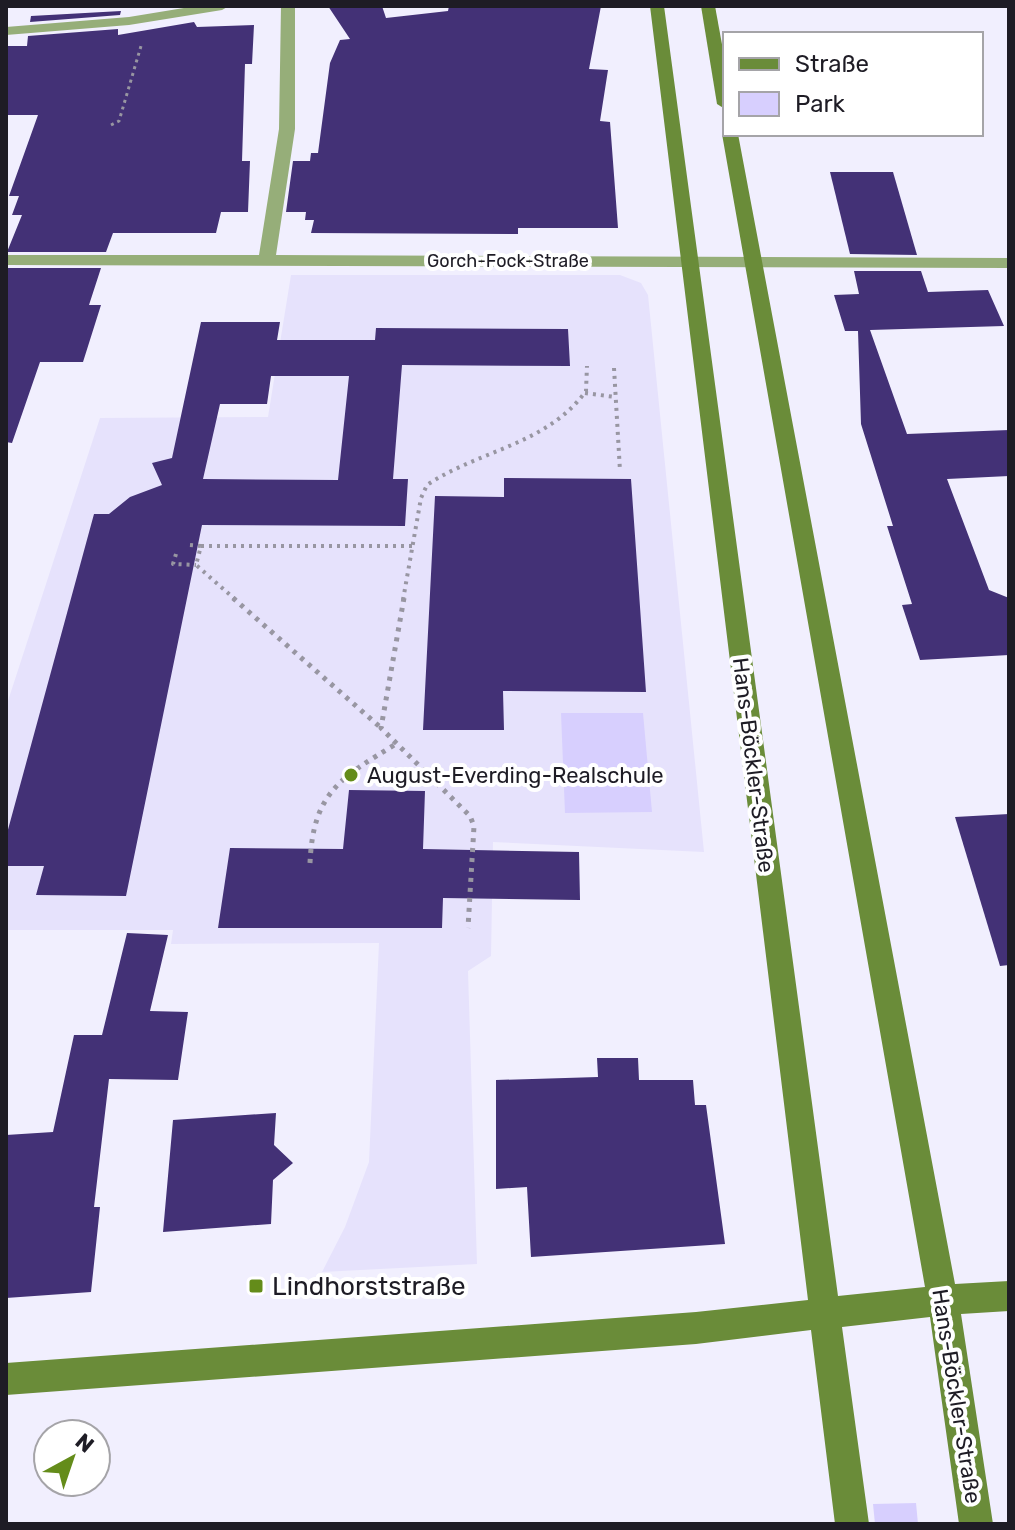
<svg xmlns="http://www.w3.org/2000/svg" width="1015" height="1530" viewBox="0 0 1015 1530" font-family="Rubik,sans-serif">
	<rect width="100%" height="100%" fill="#f1effe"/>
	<path fill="#e6e2fc" d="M291 275H620L641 283 648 295 704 852 493 842 491 956 468 971 477 1264 322 1272 345 1227 369 1162 379 943 171 944 173 930H6V707L100 418 268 417Z"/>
	<g fill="#d7cffe">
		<path d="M561 713H643L652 812 565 813Z"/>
		<path d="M916 1503 918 1524H875L873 1504Z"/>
	</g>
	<g fill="#433176" fill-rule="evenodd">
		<path d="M328 6H382L386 18 448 11 449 6H601L589 69 608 70 600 121 610 122 618 228H518V234L311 233 314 220H305L306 212H286L293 161H310L311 153H318L330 63 340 40 350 39Z"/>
		<path d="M121 11 120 15 30 22 31 16Z"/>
		<path d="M194 22 197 27 254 25 252 64H245L242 161H250L248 212H221L216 233H113L106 252H7L22 215H12L19 196H9L38 115H6V46H27L28 36 118 29V35Z"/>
		<path d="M830 172H893L917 255 850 254Z"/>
		<path d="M6 268H101L89 305H101L83 362H40L12 443 6 442Z"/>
		<path d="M854 271H921L928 292 988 290 1004 326 870 330 907 434 1009 430V476L947 479 989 590 1009 598V655L920 660 902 605 912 604 887 526H893L861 424 858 331H845L834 295 859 294Z"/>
		<path d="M201 322H280L277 340H375L376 328 568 329 570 366 402 365 393 479H408L405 526 202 525 126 896 36 895 44 866H6V837L94 514H109L130 497 162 485 152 463 172 458ZM271 376H349L338 480 203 479 220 404H267Z"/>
		<path d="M504 478 631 479 646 692 503 691 504 730H423L435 496 504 497Z"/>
		<path d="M349 790 425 791 423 849 579 852 580 900 443 898 442 928H218L230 848 343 849Z"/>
		<path d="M1009 814V965L1000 966 955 817Z"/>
		<path d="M127 933 168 935 150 1011 188 1012 178 1080 109 1079 94 1207H100L91 1292 6 1298V1135L53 1132 74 1035H102Z"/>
		<path d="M597 1058H638L639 1080H693L695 1105H706L725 1244 531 1257 527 1187 496 1189V1080L598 1077Z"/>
		<path d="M276 1113 274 1145 293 1163 273 1180 271 1224 163 1232 173 1120Z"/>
	</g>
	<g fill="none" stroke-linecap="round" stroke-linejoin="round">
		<path stroke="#9896a2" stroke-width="3" stroke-dasharray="3 4" stroke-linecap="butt" d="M111 125 119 121 141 46"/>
		<g stroke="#9896a2" stroke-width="4" stroke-dasharray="3 5" stroke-linecap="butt">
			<path d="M614 368 620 471"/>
			<path d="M585 393 615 397"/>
			<path d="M190 545 201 546 196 565 236 600"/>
			<path d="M201 546H412"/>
			<path d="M176 554 173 564 196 565"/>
			<path d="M403 600 421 498 427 485C479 450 547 445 586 391L587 366"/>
		</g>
		<g stroke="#9896a2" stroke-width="5" stroke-dasharray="4 6" stroke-linecap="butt">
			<path d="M233 598 380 727"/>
			<path d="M404 598 381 728 470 816 474 826 468 928"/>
			<path d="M310 863C313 793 340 778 396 744"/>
		</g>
		<g fill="#96ae79" fill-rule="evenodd">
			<path d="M196 6H229L222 10 129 25 6 35V27L129 17Z"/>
			<path d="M281 6H295V129L276 255 1009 258V268L6 265V255H259L279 129Z"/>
		</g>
		<g fill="#6a8c39" fill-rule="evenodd">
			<path d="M650 6H664L838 1296 925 1287 722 134 725 131V134H738L955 1284 1009 1281V1311L961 1314 993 1524H959L930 1317 842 1327 869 1524H835L811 1330 696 1344 6 1395V1363L696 1312 808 1300Z"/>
			<path d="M701 6H715L725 61V109L717 104Z"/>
		</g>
	</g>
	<g fill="#648c1a" stroke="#fff" stroke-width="3">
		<circle cx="351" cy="775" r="8"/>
		<rect x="248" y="1278" width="16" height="16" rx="4"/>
	</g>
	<g text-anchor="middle" stroke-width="8" stroke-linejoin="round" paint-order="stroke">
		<g font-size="18" fill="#1e1c25" stroke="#fff">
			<text x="508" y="267">Gorch-Fock-Straße</text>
		</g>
		<g font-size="22" fill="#1e1c25" stroke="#fff">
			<text transform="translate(754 765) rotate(83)" y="8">Hans-Böckler-Straße</text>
			<text transform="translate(957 1396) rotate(81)" y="8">Hans-Böckler-Straße</text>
		</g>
		<g font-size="22" fill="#1e1c25" stroke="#fff" text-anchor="start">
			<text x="367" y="783">August-Everding-Realschule</text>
		</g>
		<g font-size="26" fill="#1e1c25" stroke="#fff" text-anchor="start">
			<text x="272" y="1295">Lindhorststraße</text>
		</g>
	</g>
	<rect width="1015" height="1530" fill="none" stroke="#1e1c25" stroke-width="16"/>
	<rect x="723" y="32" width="260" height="104" fill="#ffffff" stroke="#a5a4a8" stroke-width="2"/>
	<rect x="739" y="58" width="40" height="12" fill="#6a8c39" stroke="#a5a4a8" stroke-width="2"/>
	<text x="795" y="72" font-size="24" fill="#1e1c25">Straße</text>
	<rect x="739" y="92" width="40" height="24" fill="#d7cffe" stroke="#a5a4a8" stroke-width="2"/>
	<text x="795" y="112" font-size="24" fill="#1e1c25">Park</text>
	<g transform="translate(72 1458) rotate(40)"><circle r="38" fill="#ffffff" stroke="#a5a4a8" stroke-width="2"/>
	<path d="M0-6L14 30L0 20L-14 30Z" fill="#648c1a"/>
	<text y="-12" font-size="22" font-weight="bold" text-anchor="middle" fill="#1e1c25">N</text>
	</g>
</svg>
